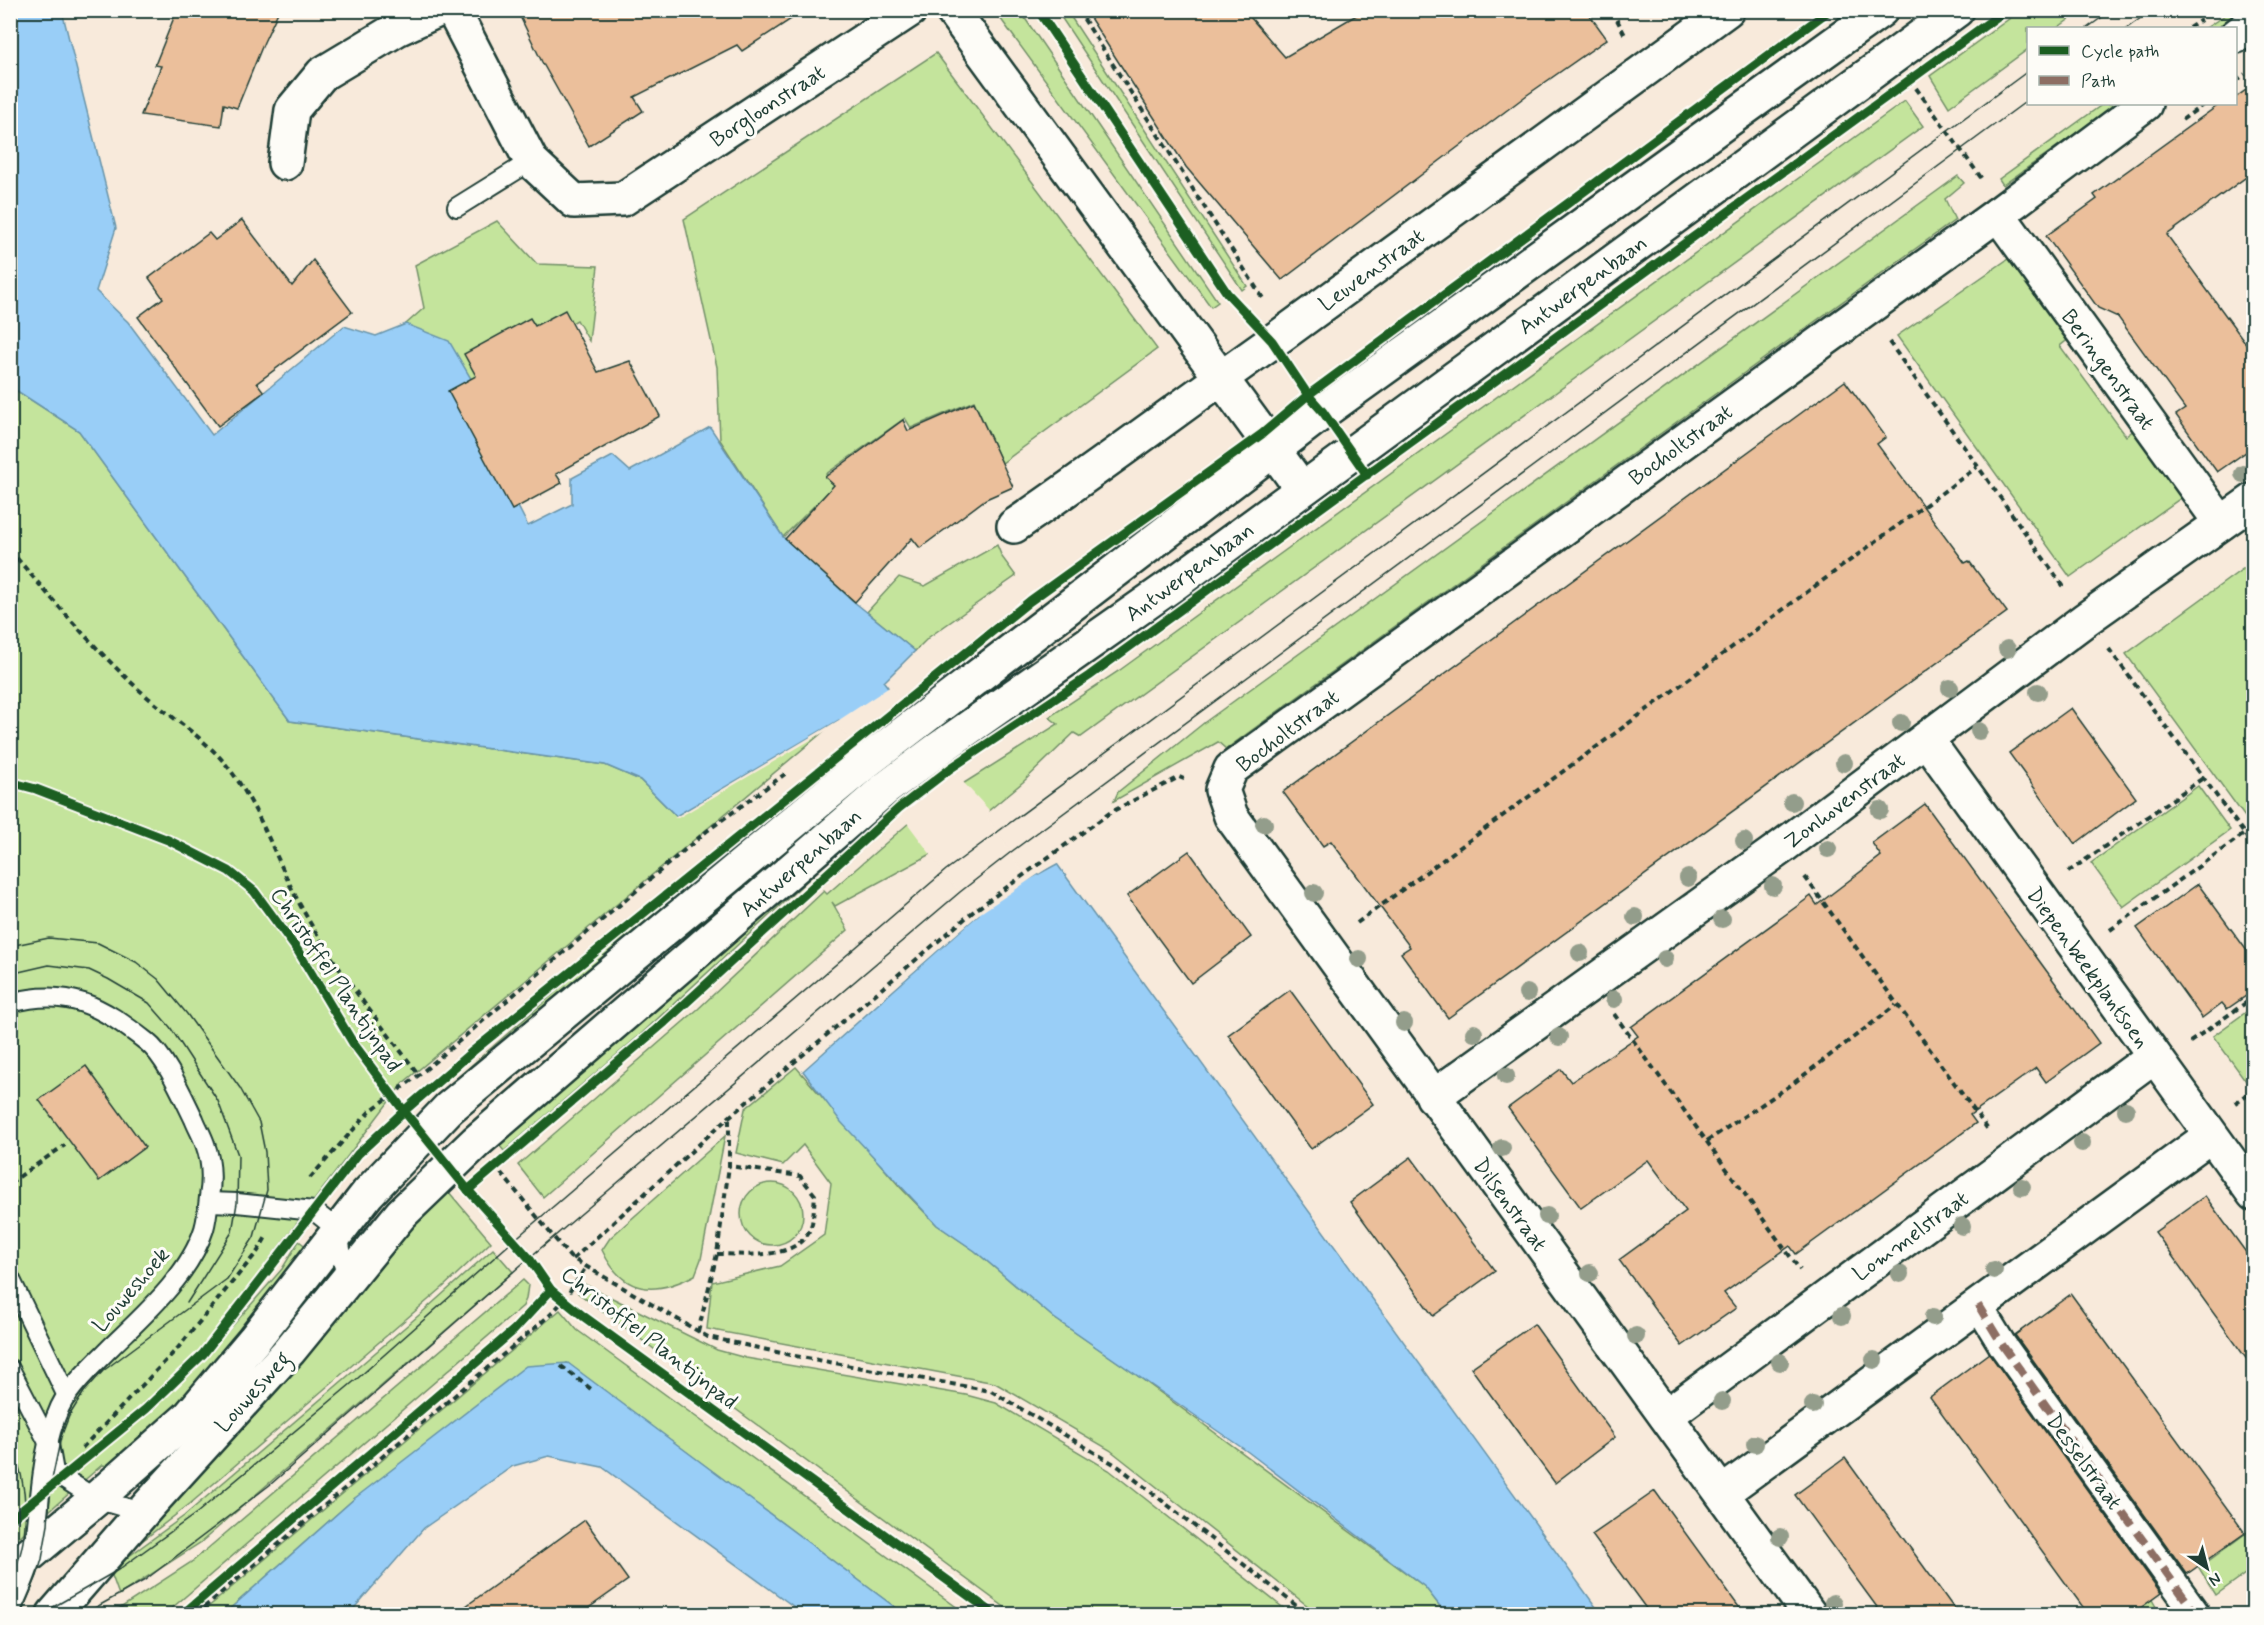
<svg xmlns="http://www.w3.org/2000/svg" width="2264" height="1625" viewBox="0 0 2264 1625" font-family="Mynerve,sans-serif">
	<rect width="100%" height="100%" fill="#f8eadb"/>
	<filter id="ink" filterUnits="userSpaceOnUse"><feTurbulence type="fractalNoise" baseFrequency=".0167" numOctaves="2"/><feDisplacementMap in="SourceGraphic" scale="12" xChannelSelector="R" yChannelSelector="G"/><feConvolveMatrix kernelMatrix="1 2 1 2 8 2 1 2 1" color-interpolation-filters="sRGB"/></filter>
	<g filter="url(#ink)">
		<g fill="#c4e49c" stroke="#729068" stroke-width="1.5">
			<path d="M995 11H1020L1218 302 1211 307Z"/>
			<path d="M1057 11H1067L1247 286 1242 290Z"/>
			<path d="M2020 11H2081L2057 28H2028V49L1949 107 1930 76Z"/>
			<path d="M2231 11H2248L2222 28H2206Z"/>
			<path d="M936 53 1157 349 1002 463 974 401 911 428 905 418 826 474 837 483 783 537 720 440 717 367 684 219Z"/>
			<path d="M1905 101 1923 126 1081 737 1074 733 1023 782 987 812 961 785 1058 724 1049 717 1120 670Z"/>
			<path d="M2103 104H2117L2003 185 1999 179Z"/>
			<path d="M1958 176 1964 183 1945 199 1955 220 1226 749 1218 742 1114 801 1118 792 1205 722Z"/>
			<path d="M497 221 537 264 598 266 589 341 577 320 551 335 513 426 406 324 424 308 415 265Z"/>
			<path d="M2008 259 2026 282 2030 279 2071 337 2060 346 2126 436 2138 427 2185 495 2070 577 1897 336Z"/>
			<path d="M11 387 79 431 290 721 605 765 640 780 676 816 835 722 403 1083 171 1389 208 1354 282 1269 299 1241 312 1251 144 1443 112 1466 102 1465 11 1544Z"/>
			<path d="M997 545 1002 557 1016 576 929 637 915 651 867 612 899 577 925 586Z"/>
			<path d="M2244 568 2254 581 2253 828 2126 654Z"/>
			<path d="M858 753 457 1095 449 1085C581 969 714 852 858 753Z"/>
			<path d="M2198 786 2230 830 2123 907 2091 863Z"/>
			<path d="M910 822 933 853 835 906 832 902 848 930 543 1197 518 1165 698 1009 824 891 827 894Z"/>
			<path d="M834 851 836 854 641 1034 504 1151 496 1141Z"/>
			<path d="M2253 1007V1076L2246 1081 2213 1036Z"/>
			<path d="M796 1067 900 1187 937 1225 975 1251 1054 1318 1135 1374 1425 1587 1446 1614H1318L1110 1450 995 1383 707 1329 712 1282 780 1266 824 1235 831 1183 803 1145 783 1165 736 1153 745 1109Z"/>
			<path d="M725 1136 701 1259 695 1275C655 1296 623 1295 602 1250L610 1238Z"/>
			<circle cx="772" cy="1214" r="31"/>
			<path d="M448 1191 491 1242 441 1289 280 1427 191 1503 138 1544 134 1542 421 1218Z"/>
			<path d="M493 1249 513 1272 200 1543 119 1595 110 1570 184 1516 418 1316Z"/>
			<path d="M523 1280 528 1285 526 1299 523 1306 165 1614H111L193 1561Z"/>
			<path d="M582 1283 717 1350 746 1358 966 1395 996 1403 1109 1470 1291 1614H1014L578 1293Z"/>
			<path d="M560 1310 577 1330 966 1614H904L567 1363 355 1498 224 1614H200Z"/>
			<path d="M2253 1528V1568L2216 1595 2199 1568Z"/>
			<path d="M2151 1598 2160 1614H2127Z"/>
		</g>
		<g fill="#99cef7" stroke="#6894a9" stroke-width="1.5">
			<path d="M10 11H62L116 228 96 291 128 322 212 435 344 326 376 336 406 324 449 341 490 411 480 432 528 526 572 504V478L613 456 630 471 710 427 783 537 853 601 915 651 884 682 984 815 1026 881 1057 864 1601 1614H1446L1425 1587 1248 1452 1054 1318 975 1251 937 1225 841 1122 803 1071 979 914 839 720 676 816 640 780 605 765 290 721 79 431 11 387Z"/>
			<path d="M568 1363 904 1614H804L602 1467 549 1456 513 1466 424 1528 349 1614H224L355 1498 526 1366Z"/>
		</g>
		<path fill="#f8eadb" d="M891 686 964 783 989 810 987 816 1027 878 1058 861 979 914 800 1071 975 914 908 824 838 724 678 818H674L839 720Z"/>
		<g fill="#ebbf9b" stroke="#1f3d34" stroke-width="1.5">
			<path d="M177 10H279L264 42 237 108 224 104 221 126 141 115 161 66 155 65Z"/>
			<path d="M517 10H805L742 51 737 45 634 97 643 111 589 146 542 62Z"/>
			<path d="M1085 10H1244L1285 57 1365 10H1586L1607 39 1527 95 1282 280 1186 167Z"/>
			<path d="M2253 85V172L2167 235 2253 353V447L2217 472 2176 415 2185 409 2118 317 2098 308 2046 236 2097 199 2094 195 2220 104H2235V98Z"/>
			<path d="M242 220 292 286 313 260 352 312 257 383 264 392 218 426 138 317 163 298 149 278 209 233 215 240Z"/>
			<path d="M565 310 598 372 630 361 660 416 556 474 562 483 512 510 448 391 476 376 464 354 530 318 535 326Z"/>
			<path d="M1845 381 1886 437 1877 444 1965 563 1969 561 2007 612 1448 1018 1401 953 1410 947 1331 841 1323 846 1283 792Z"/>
			<path d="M974 402 1013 487 986 499 920 548 912 538 855 602 785 539 834 485 825 477 903 420 908 431Z"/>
			<path d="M2071 708 2136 798 2075 844 2009 753Z"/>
			<path d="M1925 804 2099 1043 2046 1082 2036 1068 1970 1115 1976 1123 1796 1254 1790 1246 1724 1293 1736 1308 1682 1346 1619 1260 1686 1211 1648 1160 1581 1208 1508 1108 1561 1069 1571 1082 1638 1036 1631 1027 1811 896 1817 905 1881 856 1872 843Z"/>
			<path d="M1189 851 1251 937 1191 983 1127 896Z"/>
			<path d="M2198 884 2253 959V991L2227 1009 2222 1003 2202 1018 2137 928Z"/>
			<path d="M1290 990 1373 1104 1311 1149 1228 1035Z"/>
			<path d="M86 1066 145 1147 99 1181 39 1100Z"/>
			<path d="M1411 1157 1495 1271 1433 1316 1350 1202Z"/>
			<path d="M2205 1196 2253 1262V1368L2155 1232Z"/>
			<path d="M2071 1294 2245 1533 2187 1574 2015 1335Z"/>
			<path d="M1534 1324 1615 1437 1555 1483 1471 1368Z"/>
			<path d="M1989 1353 2161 1593 2132 1614H2088L1930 1397Z"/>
			<path d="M1845 1458 1932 1578 1958 1614H1882L1795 1495Z"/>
			<path d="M1655 1491 1670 1512 1744 1614H1650L1592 1535Z"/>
			<path d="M585 1520 628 1580 580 1614H455Z"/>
		</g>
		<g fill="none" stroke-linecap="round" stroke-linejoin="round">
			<defs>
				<g id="service">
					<path d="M457 207 531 161"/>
					<path d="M10 1003C69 987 101 1006 147 1042 166 1057 183 1097 194 1119 197 1127 202 1135 205 1144 211 1160 212 1180 209 1197 208 1207 207 1219 204 1229 190 1274 146 1313 113 1345 96 1362 70 1386 60 1407 40 1451 41 1503 34 1549 30 1571 18 1593 10 1613"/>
					<path d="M209 1202 237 1203 314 1211 338 1230 346 1282"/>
					<path d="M10 1278 67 1396"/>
					<path d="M10 1369 49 1444 54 1472 96 1499 130 1509 148 1506"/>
				</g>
				<path id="pedestrian" d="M1978 1305 2003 1346 2196 1614"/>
				<g id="minor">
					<path d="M453 10 531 161 574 201 623 199 910 10"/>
					<path d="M952 10 1302 489"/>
					<path d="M2236 36 2254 22"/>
					<path d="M285 163 292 110 322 74 397 29 438 10"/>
					<path d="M1998 214 2221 523"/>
					<path d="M1014 526C1105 464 1193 397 1283 334L1727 10"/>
					<path d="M1926 739 2254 1194"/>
					<path d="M1433 1097 1783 846 2086 619 2254 500"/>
					<path d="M1666 1416 2154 1056"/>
					<path d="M1722 1493 2210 1136"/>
					<path d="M1809 1614 1231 816 1222 790 1231 769 1998 214 2145 104"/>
				</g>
				<g id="tertiary">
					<path d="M10 1571 96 1499 189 1417 254 1340 368 1193 449 1108 866 762 1323 412 1881 10"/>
					<path d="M54 1614 148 1506 289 1351 401 1214 476 1142 885 789 937 750 1175 583 1957 10"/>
				</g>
			</defs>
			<use href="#service" stroke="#1f3d34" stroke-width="22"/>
			<use href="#pedestrian" stroke="#1f3d34" stroke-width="32"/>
			<use href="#minor" stroke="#1f3d34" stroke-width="38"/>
			<use href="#tertiary" stroke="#1f3d34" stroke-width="38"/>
			<g stroke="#1f3d34" stroke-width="4" stroke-dasharray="6 4.5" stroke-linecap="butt">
				<path d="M1078 10 1264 300"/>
				<path d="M1612 10 1626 37"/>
				<path d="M2189 28 2201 20"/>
				<path d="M2236 81 2245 74"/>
				<path d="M1916 88 1982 179"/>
				<path d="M2182 120 2204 104"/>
				<path d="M1889 342 2064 587"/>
				<path d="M10 550C50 597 91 645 136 687 167 716 206 737 231 771 263 814 278 866 304 912 336 970 379 1022 419 1075"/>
				<path d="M2109 649 2254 847"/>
				<path d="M2068 872 2203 778"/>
				<path d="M1805 877 1989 1131"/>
				<path d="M1357 923 1977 467"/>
				<path d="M2110 930 2244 834"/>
				<path d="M1614 1014 1800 1270"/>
				<path d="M2190 1042 2254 997"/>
				<path d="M2235 1103 2254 1090"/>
				<path d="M1707 1141 1791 1085 1896 1005"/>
				<path d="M501 1173 570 1257 708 1337 790 1355 991 1391 1119 1467 1307 1614"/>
				<path d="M310 1178 370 1111 419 1075 707 831 785 774"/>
				<path d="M10 1183 65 1145"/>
				<path d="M717 1254C748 1254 802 1262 812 1223 814 1214 814 1204 815 1195L800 1176 729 1166"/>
				<path d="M573 1259 729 1117 974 911 1111 812 1179 777 1184 779"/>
				<path d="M698 1332 717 1254 729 1166V1117"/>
				<path d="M561 1366 591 1389"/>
				<path d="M82 1448 177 1349 258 1251 266 1237"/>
				<path d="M196 1614 550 1315 564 1300 586 1267"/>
			</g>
			<use href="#service" stroke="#fdfcf7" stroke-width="18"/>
			<use href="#pedestrian" stroke="#fdfcf7" stroke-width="27"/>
			<use href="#minor" stroke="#fdfcf7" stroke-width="33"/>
			<use href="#tertiary" stroke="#fdfcf7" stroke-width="33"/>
			<g stroke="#1f3d34" stroke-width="1.5">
				<path d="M2087 28 2112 10"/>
				<path d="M2127 28 2152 10"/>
				<path d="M10 946 49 938 98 943 136 962 158 979 187 1014 240 1088 259 1122 265 1152 267 1190 254 1237 227 1279 103 1371 84 1392 69 1416 61 1437 50 1489 48 1525 42 1559 37 1576 21 1614"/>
				<path d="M10 974 49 965 89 970 108 979 149 1003 170 1027 218 1101 238 1155 237 1203 232 1232 187 1303"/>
				<path d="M10 1441C29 1484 32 1538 10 1580"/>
				<path d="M41 1614 118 1570 198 1512 358 1378 513 1241 946 870 2028 71"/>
				<path d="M84 1614 145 1580 271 1484 529 1258 960 892 1011 852 2028 100"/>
			</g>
			<path stroke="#8d6e63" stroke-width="8" stroke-dasharray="15 8" stroke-linecap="butt" d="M1978 1305 2003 1346 2196 1614"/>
			<defs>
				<g id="cycleway">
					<path d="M1038 10 1227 293 1272 341 1308 395 1323 412 1367 475"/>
					<path d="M10 782 36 789 168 840 229 871 254 891 298 951 353 1043 404 1111 468 1190 529 1258 551 1290 583 1316 994 1614"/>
					<path d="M468 1190 665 1022 899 808 951 768 1089 676 2006 10"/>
					<path d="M10 1520 146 1409 203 1354 358 1154 404 1111 473 1051 1030 601 1262 434 1308 395 1830 10"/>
					<path d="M183 1614 514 1330 551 1290"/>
				</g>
			</defs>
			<use href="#cycleway" stroke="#fdfcf7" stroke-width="13"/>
			<use href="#cycleway" stroke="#1b5e20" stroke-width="9"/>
		</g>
		<g fill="#939d8b">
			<circle cx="2243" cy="474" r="9"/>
			<circle cx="2007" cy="649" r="9"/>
			<circle cx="1950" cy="688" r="9"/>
			<circle cx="2038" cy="692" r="9"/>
			<circle cx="1901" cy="723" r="9"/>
			<circle cx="1979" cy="731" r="9"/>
			<circle cx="1844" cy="763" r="9"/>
			<circle cx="1792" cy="802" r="9"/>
			<circle cx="1880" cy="810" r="9"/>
			<circle cx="1264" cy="824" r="9"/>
			<circle cx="1744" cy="841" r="9"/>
			<circle cx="1828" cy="849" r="9"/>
			<circle cx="1688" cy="878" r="9"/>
			<circle cx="1773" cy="886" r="9"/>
			<circle cx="1314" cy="893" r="9"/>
			<circle cx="1635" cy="917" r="9"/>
			<circle cx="1722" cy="919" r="9"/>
			<circle cx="1580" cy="953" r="9"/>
			<circle cx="1359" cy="959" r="9"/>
			<circle cx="1665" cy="959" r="9"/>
			<circle cx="1527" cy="993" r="9"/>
			<circle cx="1614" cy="999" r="9"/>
			<circle cx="1404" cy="1023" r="9"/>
			<circle cx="1474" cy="1033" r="9"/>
			<circle cx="1559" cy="1037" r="9"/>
			<circle cx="1506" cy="1076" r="9"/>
			<circle cx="2126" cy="1110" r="9"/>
			<circle cx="2082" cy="1143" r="9"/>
			<circle cx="1502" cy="1148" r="9"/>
			<circle cx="2022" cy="1187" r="9"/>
			<circle cx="1547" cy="1216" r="9"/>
			<circle cx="1962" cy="1226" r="9"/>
			<circle cx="1994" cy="1270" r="9"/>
			<circle cx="1590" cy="1273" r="9"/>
			<circle cx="1900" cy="1274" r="9"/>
			<circle cx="1842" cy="1316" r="9"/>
			<circle cx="1933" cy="1317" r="9"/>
			<circle cx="1636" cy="1336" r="9"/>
			<circle cx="1874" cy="1360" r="9"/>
			<circle cx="1780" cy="1362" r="9"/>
			<circle cx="1722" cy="1401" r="9"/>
			<circle cx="1813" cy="1405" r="9"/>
			<circle cx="1755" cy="1444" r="9"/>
			<circle cx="1780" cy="1537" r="9"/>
			<circle cx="1833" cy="1603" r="9"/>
		</g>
	</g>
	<g text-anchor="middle" stroke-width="6" stroke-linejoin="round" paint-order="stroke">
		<g font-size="22" fill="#1f3d34" stroke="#fdfcf7">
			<text transform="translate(767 105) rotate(-33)" y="8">Borgloonstraat</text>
			<text transform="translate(1371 269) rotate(-36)" y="8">Leuvenstraat</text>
			<text transform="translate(1582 284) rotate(-36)" y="8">Antwerpenbaan</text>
			<text transform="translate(2109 369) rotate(54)" y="8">Beringenstraat</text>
			<text transform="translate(1680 444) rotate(-36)" y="8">Bocholtstraat</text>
			<text transform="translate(1189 571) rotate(-36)" y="8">Antwerpenbaan</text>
			<text transform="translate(1287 730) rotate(-37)" y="8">Bocholtstraat</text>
			<text transform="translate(1844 800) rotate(-37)" y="8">Zonhovenstraat</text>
			<text transform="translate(800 862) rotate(-41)" y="8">Antwerpenbaan</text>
			<text transform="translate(2089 967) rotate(54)" y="8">Diepenbeekplantsoen</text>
			<text transform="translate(337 979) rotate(56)" y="8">Christoffel Plantijnpad</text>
			<text transform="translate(1511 1204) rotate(54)" y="8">Dilsenstraat</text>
			<text transform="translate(1910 1235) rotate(-36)" y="8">Lommelstraat</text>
			<text transform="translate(130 1289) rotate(-49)" y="8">Louweshoek</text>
			<text transform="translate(650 1337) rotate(38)" y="8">Christoffel Plantijnpad</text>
			<text transform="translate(252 1391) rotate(-48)" y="8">Louwesweg</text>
			<text transform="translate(2085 1461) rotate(54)" y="8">Desselstraat</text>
		</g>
	</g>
	<rect width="2264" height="1625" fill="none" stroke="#fdfcf7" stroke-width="36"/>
	<rect x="18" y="18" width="2228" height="1589" fill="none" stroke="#1f3d34" stroke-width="2" filter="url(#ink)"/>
	<rect x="2027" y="27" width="210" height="78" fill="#fdfcf7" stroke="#a4b0a9" stroke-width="1.5"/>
	<rect x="2039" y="46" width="30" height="9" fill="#1b5e20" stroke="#a4b0a9" stroke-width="1.5"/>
	<text x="2081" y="57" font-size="18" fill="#1f3d34">Cycle path</text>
	<rect x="2039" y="76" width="30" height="9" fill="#8d6e63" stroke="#a4b0a9" stroke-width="1.5"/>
	<text x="2081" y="87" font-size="18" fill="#1f3d34">Path</text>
	<g transform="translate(2207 1568) rotate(145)" stroke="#fdfcf7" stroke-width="4.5" paint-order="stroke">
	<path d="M0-4.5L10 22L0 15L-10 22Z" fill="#1f3d34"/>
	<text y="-9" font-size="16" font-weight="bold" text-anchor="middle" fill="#1f3d34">N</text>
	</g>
</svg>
